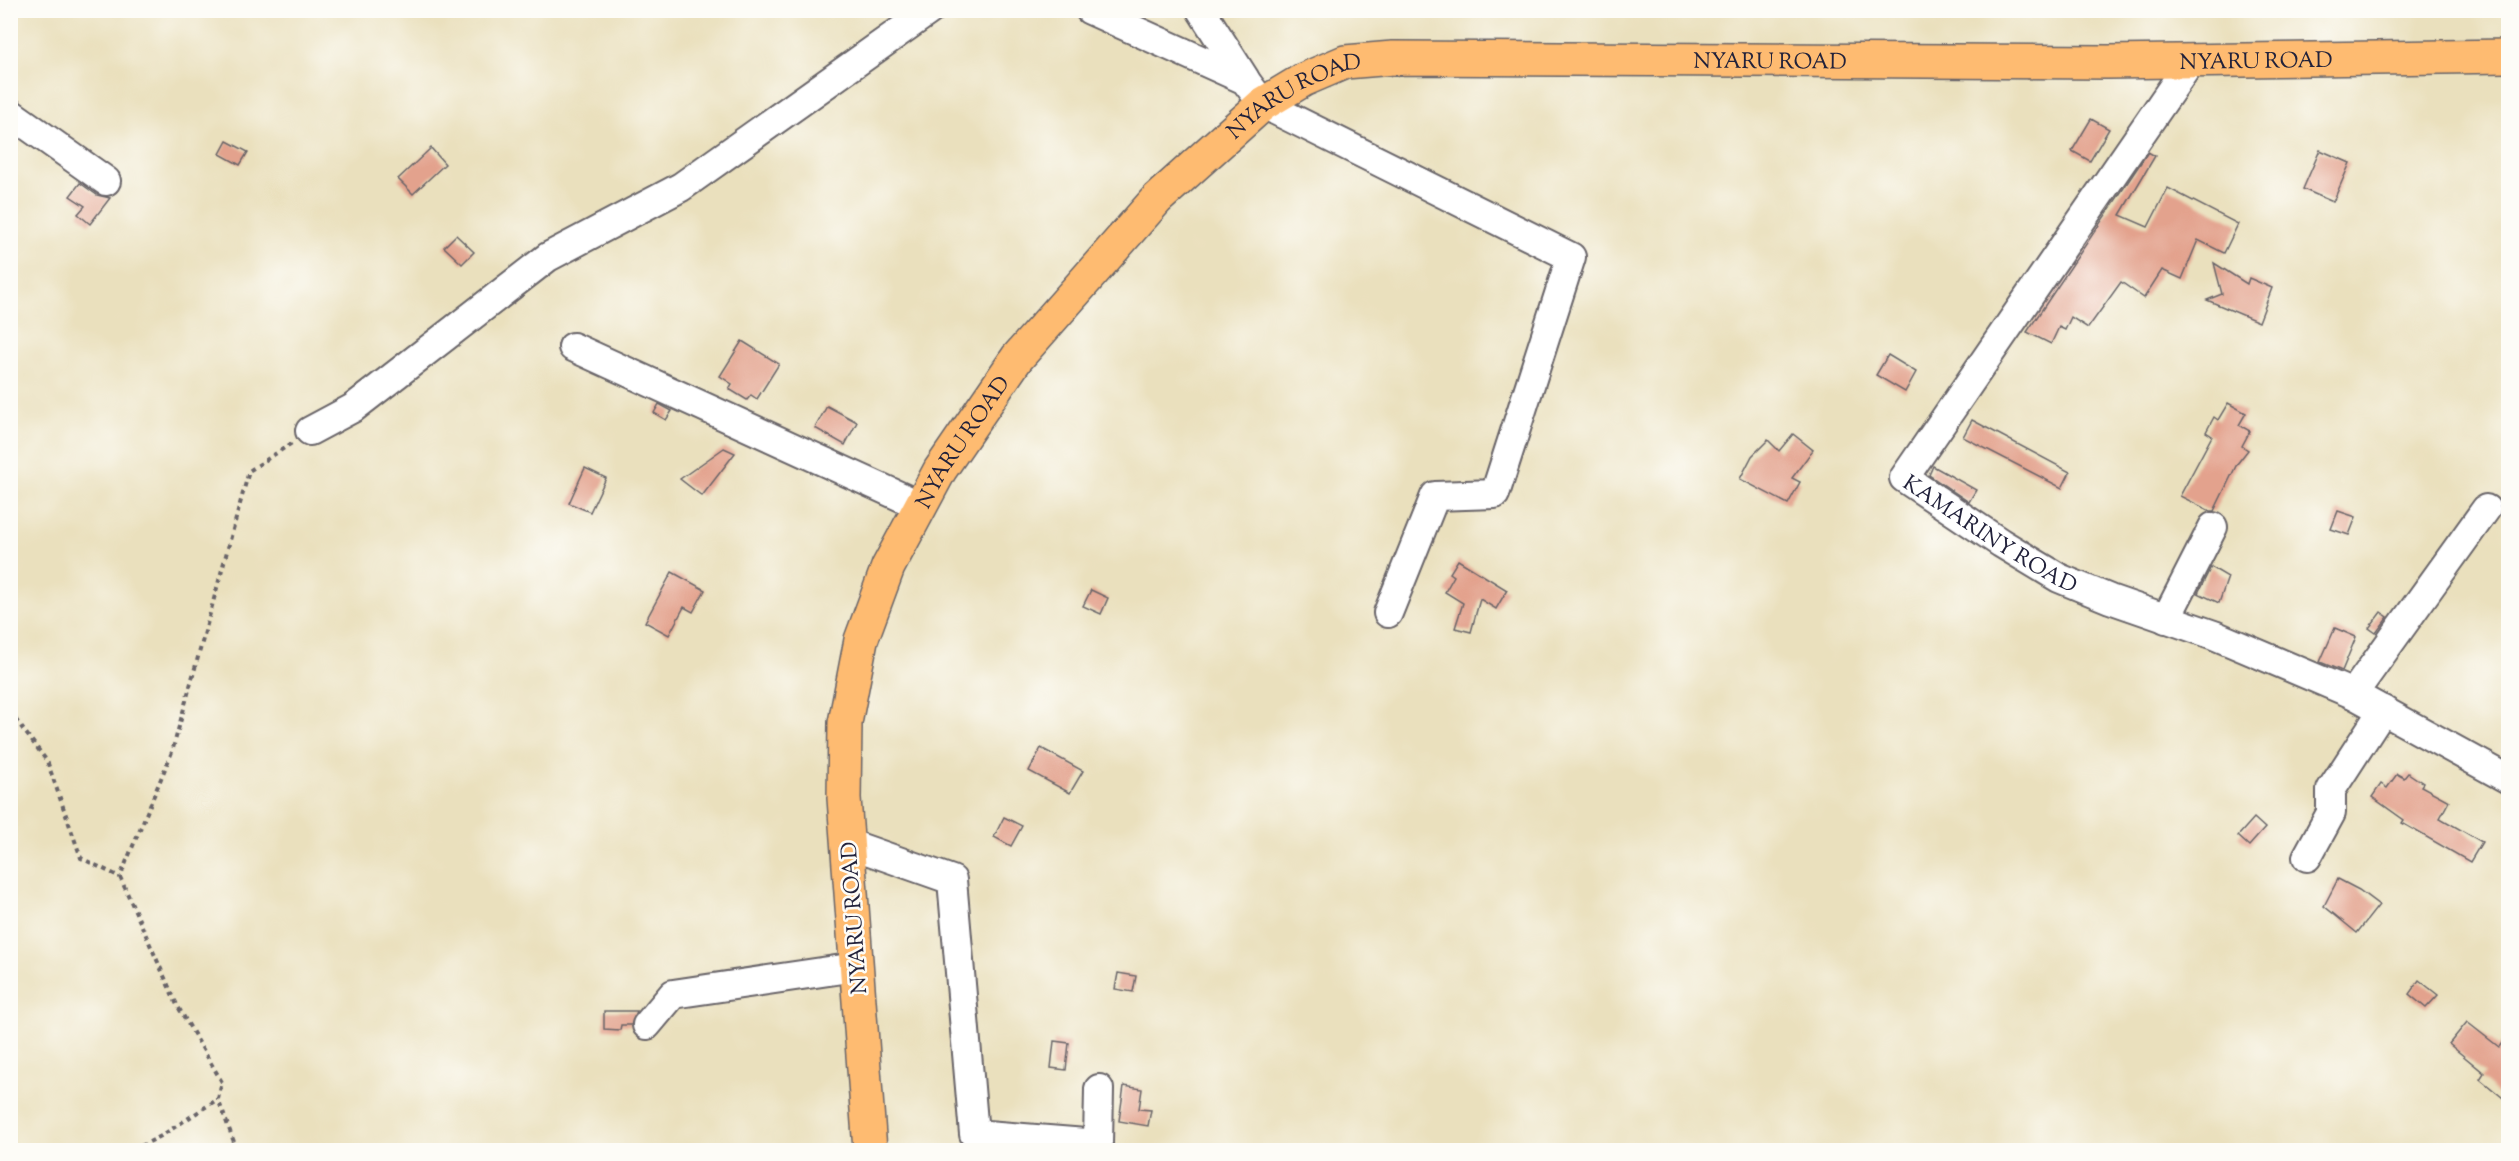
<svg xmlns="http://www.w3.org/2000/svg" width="2519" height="1161" viewBox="0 0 2519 1161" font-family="'Sorts Mill Goudy',serif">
	<rect width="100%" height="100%" fill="#fdfcf7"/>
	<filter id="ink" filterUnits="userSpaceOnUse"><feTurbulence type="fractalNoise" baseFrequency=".0167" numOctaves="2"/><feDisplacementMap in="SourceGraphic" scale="12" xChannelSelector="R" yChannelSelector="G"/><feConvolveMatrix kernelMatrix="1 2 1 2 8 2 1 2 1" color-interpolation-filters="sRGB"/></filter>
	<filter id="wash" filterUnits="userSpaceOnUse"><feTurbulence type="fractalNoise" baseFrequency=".008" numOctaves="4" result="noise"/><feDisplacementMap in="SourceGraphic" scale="24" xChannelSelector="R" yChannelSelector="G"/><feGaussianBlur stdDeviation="1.35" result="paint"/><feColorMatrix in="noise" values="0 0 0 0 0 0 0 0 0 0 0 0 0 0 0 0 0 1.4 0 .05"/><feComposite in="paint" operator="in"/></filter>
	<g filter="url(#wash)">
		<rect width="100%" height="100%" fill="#eae0bd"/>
		<g id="blocks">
			<g fill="#e3a28d">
				<path d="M2091 119 2109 129 2090 161 2072 151Z"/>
				<path d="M227 141 248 152 240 165 220 154Z"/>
				<path d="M431 148 445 164 413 194 398 179Z"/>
				<path d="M2320 150 2350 163 2333 202 2303 189Z"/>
				<path d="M2148 152 2155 156 2120 215 2148 227 2168 188 2238 224 2224 253 2198 240 2182 279 2162 270 2144 298 2121 282 2088 328 2071 317 2065 330 2059 327 2051 344 2027 332Z"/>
				<path d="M80 183 97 195 110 198 90 224 78 214 85 206 70 196Z"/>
				<path d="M456 235 474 252 462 264 444 247Z"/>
				<path d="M2214 263 2247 284 2249 278 2272 288 2259 322 2207 300 2222 294Z"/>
				<path d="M742 341 779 364 757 399 751 395 747 400 729 389 732 384 720 376Z"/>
				<path d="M1888 355 1916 372 1905 392 1876 375Z"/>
				<path d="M2228 403 2246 413 2239 425 2250 431 2242 446 2248 450 2237 464 2214 511H2210L2180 496 2212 436 2206 432 2214 417 2218 420Z"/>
				<path d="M659 404 672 411 666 420 654 413Z"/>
				<path d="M827 406 857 422 845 445 815 428Z"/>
				<path d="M1972 420 2070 472 2062 488 1963 437Z"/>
				<path d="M1793 434 1813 450 1792 478 1800 482 1788 504 1740 479 1752 456 1768 440 1779 451Z"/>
				<path d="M724 448 735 453 702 496 680 479Z"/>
				<path d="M1933 466 1976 490 1969 502 1929 475Z"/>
				<path d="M585 468 606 478 590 512 569 503Z"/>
				<path d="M2338 511 2356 517 2349 535 2331 529Z"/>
				<path d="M1458 560 1507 590 1496 609 1480 599 1471 632 1455 628 1463 603 1445 592 1454 576 1450 573Z"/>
				<path d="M2211 567 2228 577 2219 603 2198 593Z"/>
				<path d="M672 572 705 590 693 612 684 607 669 635 645 622Z"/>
				<path d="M1091 590 1108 598 1101 614 1083 606Z"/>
				<path d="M2381 612 2388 617 2376 633 2369 628Z"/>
				<path d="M2335 628 2356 637 2342 671 2320 662Z"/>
				<path d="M1041 748 1083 771 1070 793 1029 771Z"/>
				<path d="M2408 773 2423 783 2421 786 2449 801 2440 818 2482 842 2470 862 2402 823 2404 820 2372 797 2381 784 2387 788 2397 774 2404 778Z"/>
				<path d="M1004 817 1022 826 1011 846 994 837Z"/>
				<path d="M2254 818 2265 828 2249 846 2238 836Z"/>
				<path d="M2338 879 2359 890 2379 905 2357 933 2324 906Z"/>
				<path d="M1118 973 1136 976 1133 992 1115 989Z"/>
				<path d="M2419 980 2438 995 2426 1008 2409 994Z"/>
				<path d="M604 1011H637L631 1025H621L620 1030 604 1029Z"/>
				<path d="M2467 1022 2499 1047 2508 1035V1102L2480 1079 2484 1073 2449 1044Z"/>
				<path d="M1054 1041 1069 1043 1066 1070 1051 1068Z"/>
				<path d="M1124 1086 1142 1089 1139 1109 1151 1110 1148 1126 1119 1121Z"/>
			</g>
		</g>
	</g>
	<g filter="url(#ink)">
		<use href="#blocks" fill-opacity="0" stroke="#686468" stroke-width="1.5"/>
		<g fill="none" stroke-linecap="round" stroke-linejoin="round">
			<defs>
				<g id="minor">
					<path d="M1090 10 1245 80 1263 104 1571 257 1495 494 1435 496 1388 613"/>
					<path d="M1201 10 1245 79"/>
					<path id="s1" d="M2191 61 1904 478 2001 543 2059 578 2110 599 2214 635 2353 694 2508 779"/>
					<path d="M10 113 106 181"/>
					<path d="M573 347 921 506"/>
					<path d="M310 431 353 408 548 257 681 187 930 10"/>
					<path d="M2166 619 2213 527"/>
					<path d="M2353 694 2486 509"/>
					<path d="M847 843 952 880 974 1134 1098 1144 1099 1089"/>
					<path d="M2307 857 2331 813V790L2383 710"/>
					<path d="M647 1025 673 994 856 967"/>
				</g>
				<g id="major">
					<path id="s2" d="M870 1150 844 798 845 723 861 640 888 567 940 470 1017 358 1157 199 1263 104 1303 80 1345 62 1393 58 2108 62 2508 56"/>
				</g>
			</defs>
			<use href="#minor" stroke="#686468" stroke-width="32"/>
			<use href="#major" stroke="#686468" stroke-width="36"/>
			<g stroke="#686468" stroke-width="4" stroke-dasharray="4.5 4.5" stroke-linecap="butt">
				<path d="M10 712 47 761 81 858 120 877"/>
				<path d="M133 1150 161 1136 218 1099"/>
				<path d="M237 1150 218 1099 222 1082 177 1005 120 877 172 752 249 471 292 443"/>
			</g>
			<use href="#minor" stroke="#fff" stroke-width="28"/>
			<use href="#major" stroke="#febb71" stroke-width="33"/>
		</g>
	</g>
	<g text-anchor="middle" stroke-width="5" stroke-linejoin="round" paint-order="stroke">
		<g font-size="22" fill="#22223b" stroke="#fdfcf7">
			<text dy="8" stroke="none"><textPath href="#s2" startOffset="1708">NYARU ROAD</textPath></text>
			<text dy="8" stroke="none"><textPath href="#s2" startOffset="2194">NYARU ROAD</textPath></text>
			<text dy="8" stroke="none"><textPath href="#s2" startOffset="1222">NYARU ROAD</textPath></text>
			<text dy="8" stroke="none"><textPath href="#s2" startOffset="736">NYARU ROAD</textPath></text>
			<text dy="8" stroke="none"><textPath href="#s1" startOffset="609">KAMARINY ROAD</textPath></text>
			<text transform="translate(853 918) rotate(-94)" y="8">NYARU ROAD</text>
		</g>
	</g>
	<rect width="2519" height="1161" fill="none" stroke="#fdfcf7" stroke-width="36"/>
</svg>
